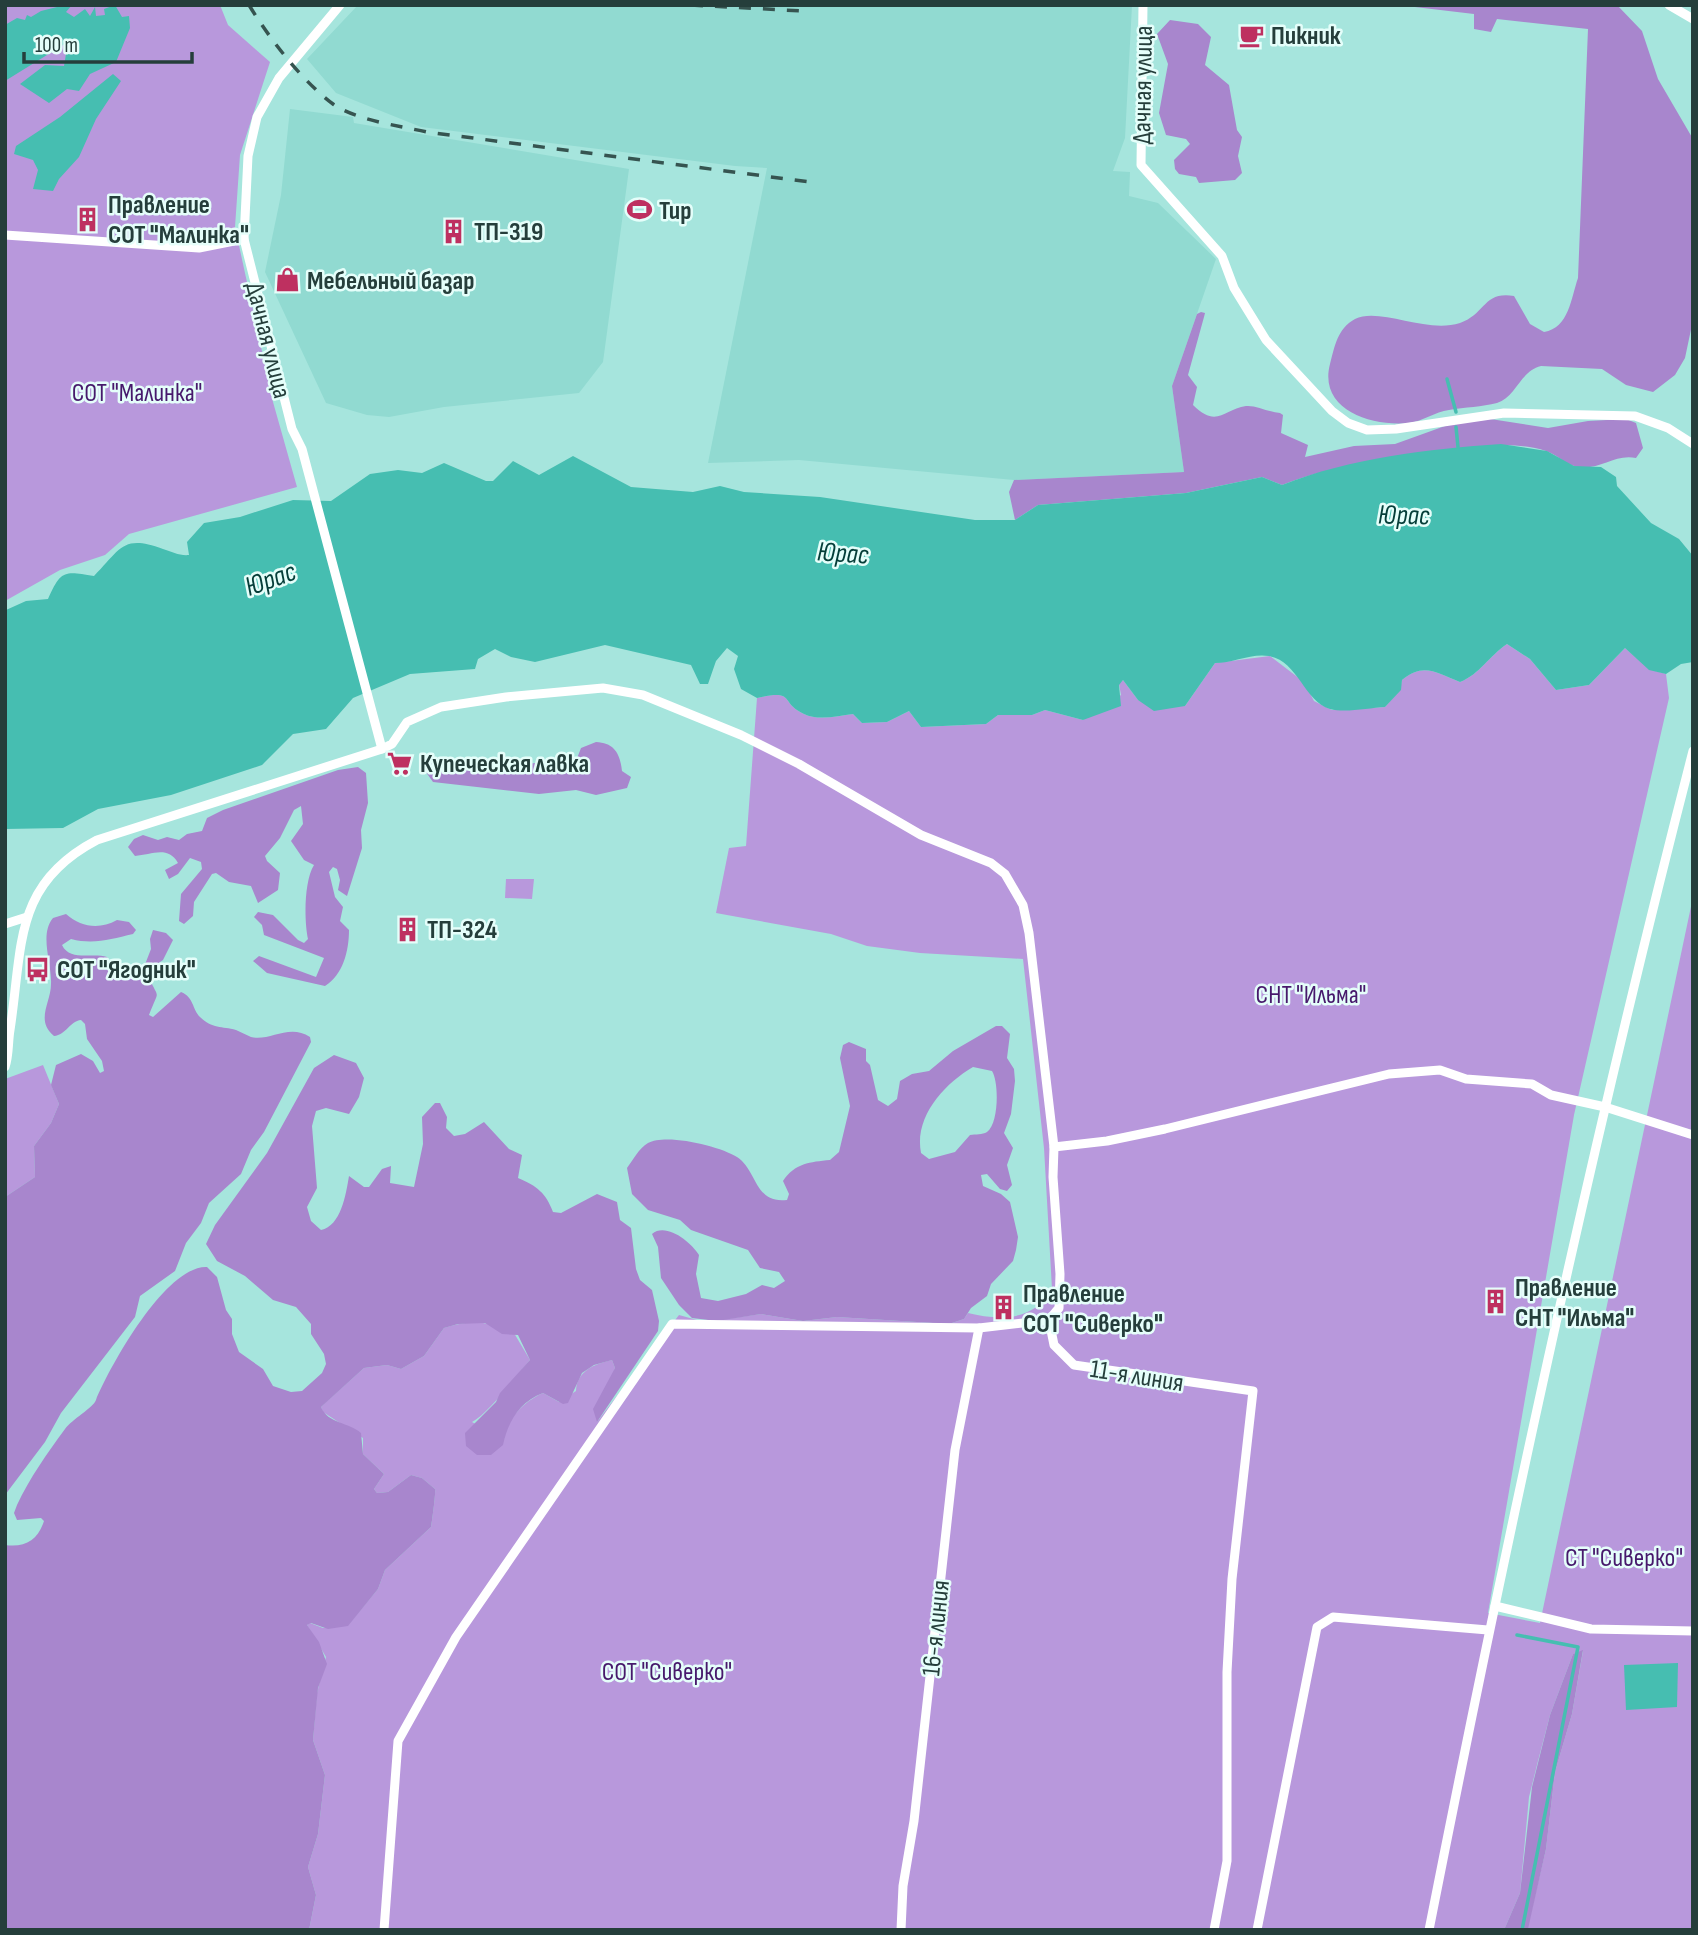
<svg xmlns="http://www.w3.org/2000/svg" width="1698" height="1935" viewBox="0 0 1698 1935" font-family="'Sofia Sans Condensed',sans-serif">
	<rect width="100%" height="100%" fill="#a6e5dd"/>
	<g fill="#91dad1">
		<path d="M358 5H1132L1125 138 1113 171 1130 172 1129 196 1158 203 1216 259 1172 386 1184 472 1014 480 799 460 708 463 767 168 735 166 421 127 336 93 307 59Z"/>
		<path d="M290 109 353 117 354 123 629 169 603 362 579 393 444 407 389 417 367 415 326 403 265 272 281 195Z"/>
	</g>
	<g fill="#b898dc">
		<path d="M5 5H220L228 25 270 62 240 155 235 227 273 402 297 487 129 534 105 555 60 570 5 601Z"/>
		<path d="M1507 644 1530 659 1556 690 1589 685 1625 648 1649 669 1666 674 1669 698 1574 1115 1488 1613 1540 1623 1693 897V1930H1527L1546 1849 1555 1772 1572 1714 1583 1651 1573 1654 1550 1715 1538 1761 1529 1797 1520 1893 1504 1930H309L316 1895 308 1867 318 1834 325 1775 313 1740 317 1693 326 1657 307 1625 310 1623 323 1628 348 1625 378 1589 385 1570 431 1527C432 1522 436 1492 435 1489L422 1478 411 1475 388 1492 377 1493 374 1489 384 1474 363 1454V1438L323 1412 321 1407 325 1403 364 1368 387 1365 401 1369 424 1356 444 1328C457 1324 470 1321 483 1323 496 1324 500 1337 514 1333L530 1360C515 1377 490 1412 472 1422L504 1440C504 1420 526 1400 543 1393L559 1402 576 1391C577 1371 594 1364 612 1360L615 1368 597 1422 679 1315 704 1322 761 1314 803 1321 837 1317 949 1324 964 1319 968 1313C1000 1321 1034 1321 1052 1289L1044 1148 1023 959 920 953 867 946 831 934 716 913 729 848 746 846 757 698C797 689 779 703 804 714 818 721 838 716 853 714L862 723 887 722 909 711 921 727 986 724 998 715H1032L1045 710 1083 720 1121 695 1119 684 1123 680 1138 700 1185 706 1215 663 1270 656 1304 682 1314 701 1332 710 1385 707 1400 690 1402 680C1424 662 1436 673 1460 682 1480 674 1489 656 1507 644Z"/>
		<path d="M506 879H534L532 899 505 898Z"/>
		<path d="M43 1065 59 1104 51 1123 34 1146 35 1177 5 1197V1079Z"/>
	</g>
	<g fill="#a886cd" fill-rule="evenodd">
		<path d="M1398 5H1617L1642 31 1658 79 1693 139V320L1685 358 1675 375 1653 392 1626 385 1602 369 1541 366C1520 371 1516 397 1497 403 1482 407 1465 407 1449 410 1435 412 1423 421 1409 423 1372 427 1318 410 1330 364 1335 346 1337 329 1355 319 1380 307 1426 334 1460 323 1486 314 1483 291 1514 296L1530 324 1544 332C1569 328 1571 298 1578 278L1588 29 1497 19 1491 32 1474 29V14Z"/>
		<path d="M1170 20 1198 24 1211 37 1205 65 1229 85 1237 130 1242 137 1238 156 1242 173 1235 180 1199 183 1196 177 1179 174 1175 169 1174 160 1190 144 1186 139 1166 135 1159 113 1168 64 1157 34Z"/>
		<path d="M1201 312 1205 313 1204 317 1188 375 1197 387 1193 405C1217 429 1224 409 1246 406 1256 405 1268 412 1280 413L1283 415 1281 433 1308 445 1305 457 1354 446 1395 444 1445 426 1484 418 1548 428 1588 421 1626 419 1636 423 1643 448 1636 458C1614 453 1597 473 1574 466 1564 463 1556 454 1546 451 1510 440 1475 447 1439 452 1386 459 1332 465 1282 485L1262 477 1186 493 1038 505 1015 520 1009 492 1014 480 1184 472 1172 386 1197 314Z"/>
		<path d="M596 742C615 743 620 754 622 771L631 777 627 788 596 795 576 790 539 794 433 782 423 768 426 761 456 760 485 767 548 762 565 770 576 761 581 748Z"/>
		<path d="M358 767 366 773 368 803 361 830 362 848 347 896 338 890 340 880 337 869 333 867 329 872 335 897 343 907 340 921 349 930C349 951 343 975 325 986L267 973 253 961 259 956 316 977 324 958 264 935 262 925 254 917 258 912 273 915 298 940 304 943 308 939C304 921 304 881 314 865L304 860 291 841 303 824 301 806 294 810 280 838 265 856 267 861 280 873 278 890 258 903 251 886 229 882 216 873 212 874 194 902 193 916 184 924 179 921 181 894 202 869 201 862 190 858 178 874 169 879 165 870 178 863C168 845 151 855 135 856L128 847 134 839 143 835 158 840 167 837 179 840 187 834 202 831 207 818 223 810 338 770Z"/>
		<path d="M66 914C81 927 99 930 117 920L129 922 136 930 133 934C111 939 94 945 71 939L62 945C70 962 93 952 107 957L119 976 132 975 144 967 151 949 150 939 153 930 166 933 173 940 163 960 154 966 148 975C159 1002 160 986 149 1015L153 1017 181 992C194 997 192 1009 200 1017 212 1029 222 1026 236 1030 241 1032 246 1035 251 1037 269 1042 289 1023 310 1037L311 1042 264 1132 251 1150 241 1174 209 1203 201 1223 186 1243 175 1271 140 1296 135 1317 61 1413 45 1442 5 1495V1197L35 1177 34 1146 51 1123 59 1104 51 1085 56 1065 81 1054 93 1061 100 1073 104 1071 102 1061 87 1039 85 1024 81 1020C70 1021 66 1035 54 1036 35 1020 51 1003 51 984 52 963 39 935 53 918Z"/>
		<path d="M996 1026H1002L1010 1034 1007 1058 1014 1069 1015 1081 1011 1114 1004 1133 1013 1148 1007 1165 1012 1185 1007 1191 1000 1189 987 1174 981 1175 983 1186 1001 1194 1010 1202 1018 1237 1016 1250 1013 1261 991 1284 987 1296 971 1308 964 1319 949 1324 837 1317 803 1321 761 1314 717 1321 692 1318 679 1305 661 1278 658 1247 652 1234C666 1222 691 1242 699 1255L696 1274 701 1298 718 1301 746 1294 762 1285 774 1288 785 1281 779 1272 760 1268 748 1250 691 1230 680 1220 648 1210 632 1194 627 1168C633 1160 639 1148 648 1143 666 1133 720 1146 737 1157 758 1171 754 1204 787 1200L789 1194 783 1181C795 1163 810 1162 830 1160L839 1152 850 1106 840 1058 843 1045 849 1042 866 1049V1061L870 1065 878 1100 888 1106 897 1099 900 1081 912 1074 929 1071 953 1051ZM973 1067 992 1071C999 1082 999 1123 987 1132 982 1135 976 1134 970 1135L955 1152 929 1159 921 1153C914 1117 944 1084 973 1067Z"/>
		<path d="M334 1055 356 1063 364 1078 359 1097 349 1114 326 1108 316 1111 312 1126 317 1188 307 1207 311 1221 321 1230C341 1226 346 1194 349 1176L364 1187H369L382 1169 391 1166 390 1183 414 1187 423 1144 422 1117 435 1103H440L447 1117 446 1128 454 1136 465 1134 484 1122 509 1149 522 1155 518 1178C537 1186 546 1193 553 1212L561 1213 597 1194 617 1202 620 1220 631 1228 636 1269 640 1280 652 1290 659 1321 658 1331 597 1422 593 1409 615 1368 612 1360 594 1365 582 1373 568 1403 563 1404 543 1393C519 1402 508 1422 503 1445L491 1455H477L466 1446 465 1433 496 1402 500 1393 530 1360 518 1335 502 1334 485 1323 458 1324 444 1328 424 1356 401 1369 387 1365 364 1368 321 1407C328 1424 349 1422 361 1433L363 1454 384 1474 374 1489 377 1493 388 1492 411 1475 422 1478 435 1489C436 1492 432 1522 431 1527L385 1570 378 1589 348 1626 328 1629 311 1623 307 1625 319 1642 327 1664 318 1688 313 1740 325 1775 318 1834 308 1867 316 1895 309 1930H5V1545C25 1548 38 1540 44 1521L41 1518 17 1520 14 1513 17 1505C29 1479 48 1452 65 1429 72 1419 93 1408 96 1400 110 1366 166 1265 207 1267L217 1277 226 1310 232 1319V1334L239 1352 263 1369 273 1386 291 1392 302 1391 322 1373 326 1364 324 1354 311 1334V1324L296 1307 273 1300 245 1276 217 1261 206 1244 215 1225 267 1153 314 1068Z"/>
		<path d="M1583 1650 1572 1714 1555 1772 1546 1849 1528 1929 1504 1930 1520 1893 1532 1787 1550 1715 1573 1654Z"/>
	</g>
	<g fill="#46beb1">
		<path d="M65 5H72L66 12 74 17 85 9 90 16 95 7 96 16 105 15 104 9 115 5 122 17 129 16 130 28 116 62 90 74 79 91 67 89 49 103 20 84 45 65 64 66 68 42 5 81V25L17 18 25 20 27 15 31 17 41 11Z"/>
		<path d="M113 74 121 81 96 119 79 157 59 179 53 191 33 189 38 170 33 160 14 154 16 146 60 117Z"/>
		<path d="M1501 444 1547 451 1574 466 1601 467 1616 477 1617 486 1651 523 1679 539 1693 556V662L1681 664 1666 674 1649 670 1625 648 1589 685 1556 690 1530 659 1507 644C1489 656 1480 674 1460 682 1436 673 1424 662 1402 680L1401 690 1385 707C1369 708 1345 713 1330 709 1304 701 1298 661 1269 656 1251 653 1233 663 1215 663L1185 706 1154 711 1138 700 1123 680 1119 685 1121 706 1083 720 1045 710 1032 715H998L986 724 921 727 909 711 887 722 862 723 853 714C838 716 818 721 804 714 779 703 797 689 757 698L741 689 734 669 738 656 727 648 716 661 708 684H700L691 665 605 645 535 662 511 657 495 649 478 659 475 669 410 674 353 698 326 729 293 734 262 765 171 795 98 809 63 828 5 829 6 610 26 601 48 599C61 570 64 571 94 576 121 549 122 534 163 549 172 552 180 556 189 555L187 542 204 523 240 517 293 500 331 501 370 474 398 470 422 473 444 463 486 481H493L513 461 539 475 573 456 631 487 693 492 720 486 744 492 820 497 975 520H1015L1038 505 1186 493 1262 477 1282 485C1350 458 1429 449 1501 444Z"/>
		<path d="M1678 1663 1677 1707 1626 1710 1624 1665Z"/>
	</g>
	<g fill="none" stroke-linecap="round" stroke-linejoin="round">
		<g stroke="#46beb1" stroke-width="3.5">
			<path d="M1447 379 1456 412"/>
			<path d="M1456 427 1458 447"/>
			<path d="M1517 1635 1578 1647 1522 1930"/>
		</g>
		<g stroke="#fff" stroke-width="9">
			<path d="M340 5 279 78 257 117 248 156 244 239 292 429 302 449 382 749"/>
			<path d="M1143 5 1141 165 1222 256 1234 288 1266 340 1332 411 1348 423 1367 430 1396 429 1504 413 1635 416 1668 428 1693 444"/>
			<path d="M1669 5 1693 19"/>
			<path d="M5 235 199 248 244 239"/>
			<path d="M5 924 27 917"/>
			<path d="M5 1067C9 1056 8 1041 10 1030 23 945 13 884 97 840L382 749 392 744 407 722 441 707 506 697 603 688 643 695 741 735 799 764 921 835 991 863 1005 874 1023 905 1029 933 1054 1147 1107 1141 1165 1129 1389 1074 1440 1070 1466 1079 1532 1084 1551 1095 1605 1107 1693 1135"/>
			<path d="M1049 1320 1054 1345 1074 1365 1253 1391 1232 1579 1227 1672V1861L1214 1930"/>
			<path d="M1495 1606 1591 1629 1693 1631"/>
			<path d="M384 1930 398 1741 456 1637 672 1324 979 1328 1049 1320 1059 1308 1060 1274 1053 1177 1054 1147"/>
			<path d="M901 1930 903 1886 914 1821 955 1450 979 1328"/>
			<path d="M1257 1930 1317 1627 1333 1617 1488 1630"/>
			<path d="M1429 1930C1507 1535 1592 1141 1693 751"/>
		</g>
		<g stroke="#365450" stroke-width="3.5" stroke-dasharray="12 12" stroke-linecap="butt">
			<path d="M249 5C269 38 302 81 333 104 355 120 400 126 427 132L810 182"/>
			<path d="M691 5 803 11"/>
		</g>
	</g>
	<defs>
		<symbol id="cafe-bare" viewBox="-9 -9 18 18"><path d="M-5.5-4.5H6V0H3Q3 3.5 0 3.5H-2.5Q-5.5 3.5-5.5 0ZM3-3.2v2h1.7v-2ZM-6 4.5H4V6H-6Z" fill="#be3060" stroke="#e5fefa" stroke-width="2.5" paint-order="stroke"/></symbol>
		<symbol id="stadium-bare" viewBox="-9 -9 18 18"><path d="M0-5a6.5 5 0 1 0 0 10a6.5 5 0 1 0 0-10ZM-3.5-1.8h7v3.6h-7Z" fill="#be3060" stroke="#e5fefa" stroke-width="2.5" paint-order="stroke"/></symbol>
		<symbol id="building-bare" viewBox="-9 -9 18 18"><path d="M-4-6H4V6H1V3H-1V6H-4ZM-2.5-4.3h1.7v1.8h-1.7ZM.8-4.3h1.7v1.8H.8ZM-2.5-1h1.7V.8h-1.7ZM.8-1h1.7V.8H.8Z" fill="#be3060" stroke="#e5fefa" stroke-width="2.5" paint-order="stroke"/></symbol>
		<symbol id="shop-bare" viewBox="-9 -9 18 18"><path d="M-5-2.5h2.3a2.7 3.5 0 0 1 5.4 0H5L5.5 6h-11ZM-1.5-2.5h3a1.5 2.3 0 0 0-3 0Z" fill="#be3060" stroke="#e5fefa" stroke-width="2.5" paint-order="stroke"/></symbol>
		<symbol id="supermarket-bare" viewBox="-9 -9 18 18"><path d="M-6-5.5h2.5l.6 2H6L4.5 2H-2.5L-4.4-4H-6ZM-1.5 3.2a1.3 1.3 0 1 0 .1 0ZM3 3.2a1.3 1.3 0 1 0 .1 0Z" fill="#be3060" stroke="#e5fefa" stroke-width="2.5" paint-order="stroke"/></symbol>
		<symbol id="bus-bare" viewBox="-9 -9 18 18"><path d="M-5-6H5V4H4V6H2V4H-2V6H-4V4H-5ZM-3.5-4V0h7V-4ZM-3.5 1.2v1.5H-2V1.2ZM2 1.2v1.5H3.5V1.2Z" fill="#be3060" stroke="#e5fefa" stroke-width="2.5" paint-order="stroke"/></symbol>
	</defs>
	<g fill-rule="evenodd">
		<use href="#cafe-bare" x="1234" y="18" width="35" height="35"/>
		<use href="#stadium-bare" x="622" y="192" width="35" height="35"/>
		<use href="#building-bare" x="70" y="202" width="35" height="35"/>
		<use href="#building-bare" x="436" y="214" width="35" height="35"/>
		<use href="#shop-bare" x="270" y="262" width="35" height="35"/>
		<use href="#supermarket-bare" x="382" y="746" width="35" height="35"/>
		<use href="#building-bare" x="390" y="912" width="35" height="35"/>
		<use href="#bus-bare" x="20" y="952" width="35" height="35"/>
		<use href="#building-bare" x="1478" y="1284" width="35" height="35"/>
		<use href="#building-bare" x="986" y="1290" width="35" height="35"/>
	</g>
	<g text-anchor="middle" stroke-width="5" stroke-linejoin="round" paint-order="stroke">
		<g font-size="26" font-weight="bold" fill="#253e3b" stroke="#e5fefa" text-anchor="start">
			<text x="1271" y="44">Пикник</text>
			<text x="108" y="213">Правление<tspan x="108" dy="30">СОТ "Малинка"</tspan></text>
			<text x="659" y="219">Тир</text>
			<text x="474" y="240">ТП-319</text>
			<text x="307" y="289">Мебельный базар</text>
			<text x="420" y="772">Купеческая лавка</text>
			<text x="427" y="938">ТП-324</text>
			<text x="57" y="978">СОТ "Ягодник"</text>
			<text x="1515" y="1296">Правление<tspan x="1515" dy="30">СНТ "Ильма"</tspan></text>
			<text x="1023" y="1302">Правление<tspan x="1023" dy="30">СОТ "Сиверко"</tspan></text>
		</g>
		<g font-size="26" fill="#253e3b" stroke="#e5fefa">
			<text transform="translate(1142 85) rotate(-89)" y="9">Дачная улица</text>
			<text transform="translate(269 340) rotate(76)" y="9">Дачная улица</text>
			<text transform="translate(1137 1375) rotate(9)" y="9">11-я линия</text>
			<text transform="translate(935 1628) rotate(-84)" y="9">16-я линия</text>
		</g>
		<g font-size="26" fill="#47196c" stroke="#e5fefa">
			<text x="137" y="401">СОТ "Малинка"</text>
			<text x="1311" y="1003">СНТ "Ильма"</text>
			<text x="1624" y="1566">СТ "Сиверко"</text>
			<text x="667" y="1680">СОТ "Сиверко"</text>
		</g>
		<g font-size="28" font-style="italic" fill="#053e39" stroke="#e5fefa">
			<text transform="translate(1404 514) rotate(1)" y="10">Юрас</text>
			<text transform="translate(843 552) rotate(4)" y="10">Юрас</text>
			<text transform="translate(270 578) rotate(-20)" y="10">Юрас</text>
		</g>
	</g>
	<rect width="1698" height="1935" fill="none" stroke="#253e3b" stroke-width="14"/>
	<path d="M24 52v10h168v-10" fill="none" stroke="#253e3b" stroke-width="3.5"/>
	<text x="35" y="52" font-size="21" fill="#253e3b" stroke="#e5fefa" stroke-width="5" paint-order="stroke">100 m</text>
</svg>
